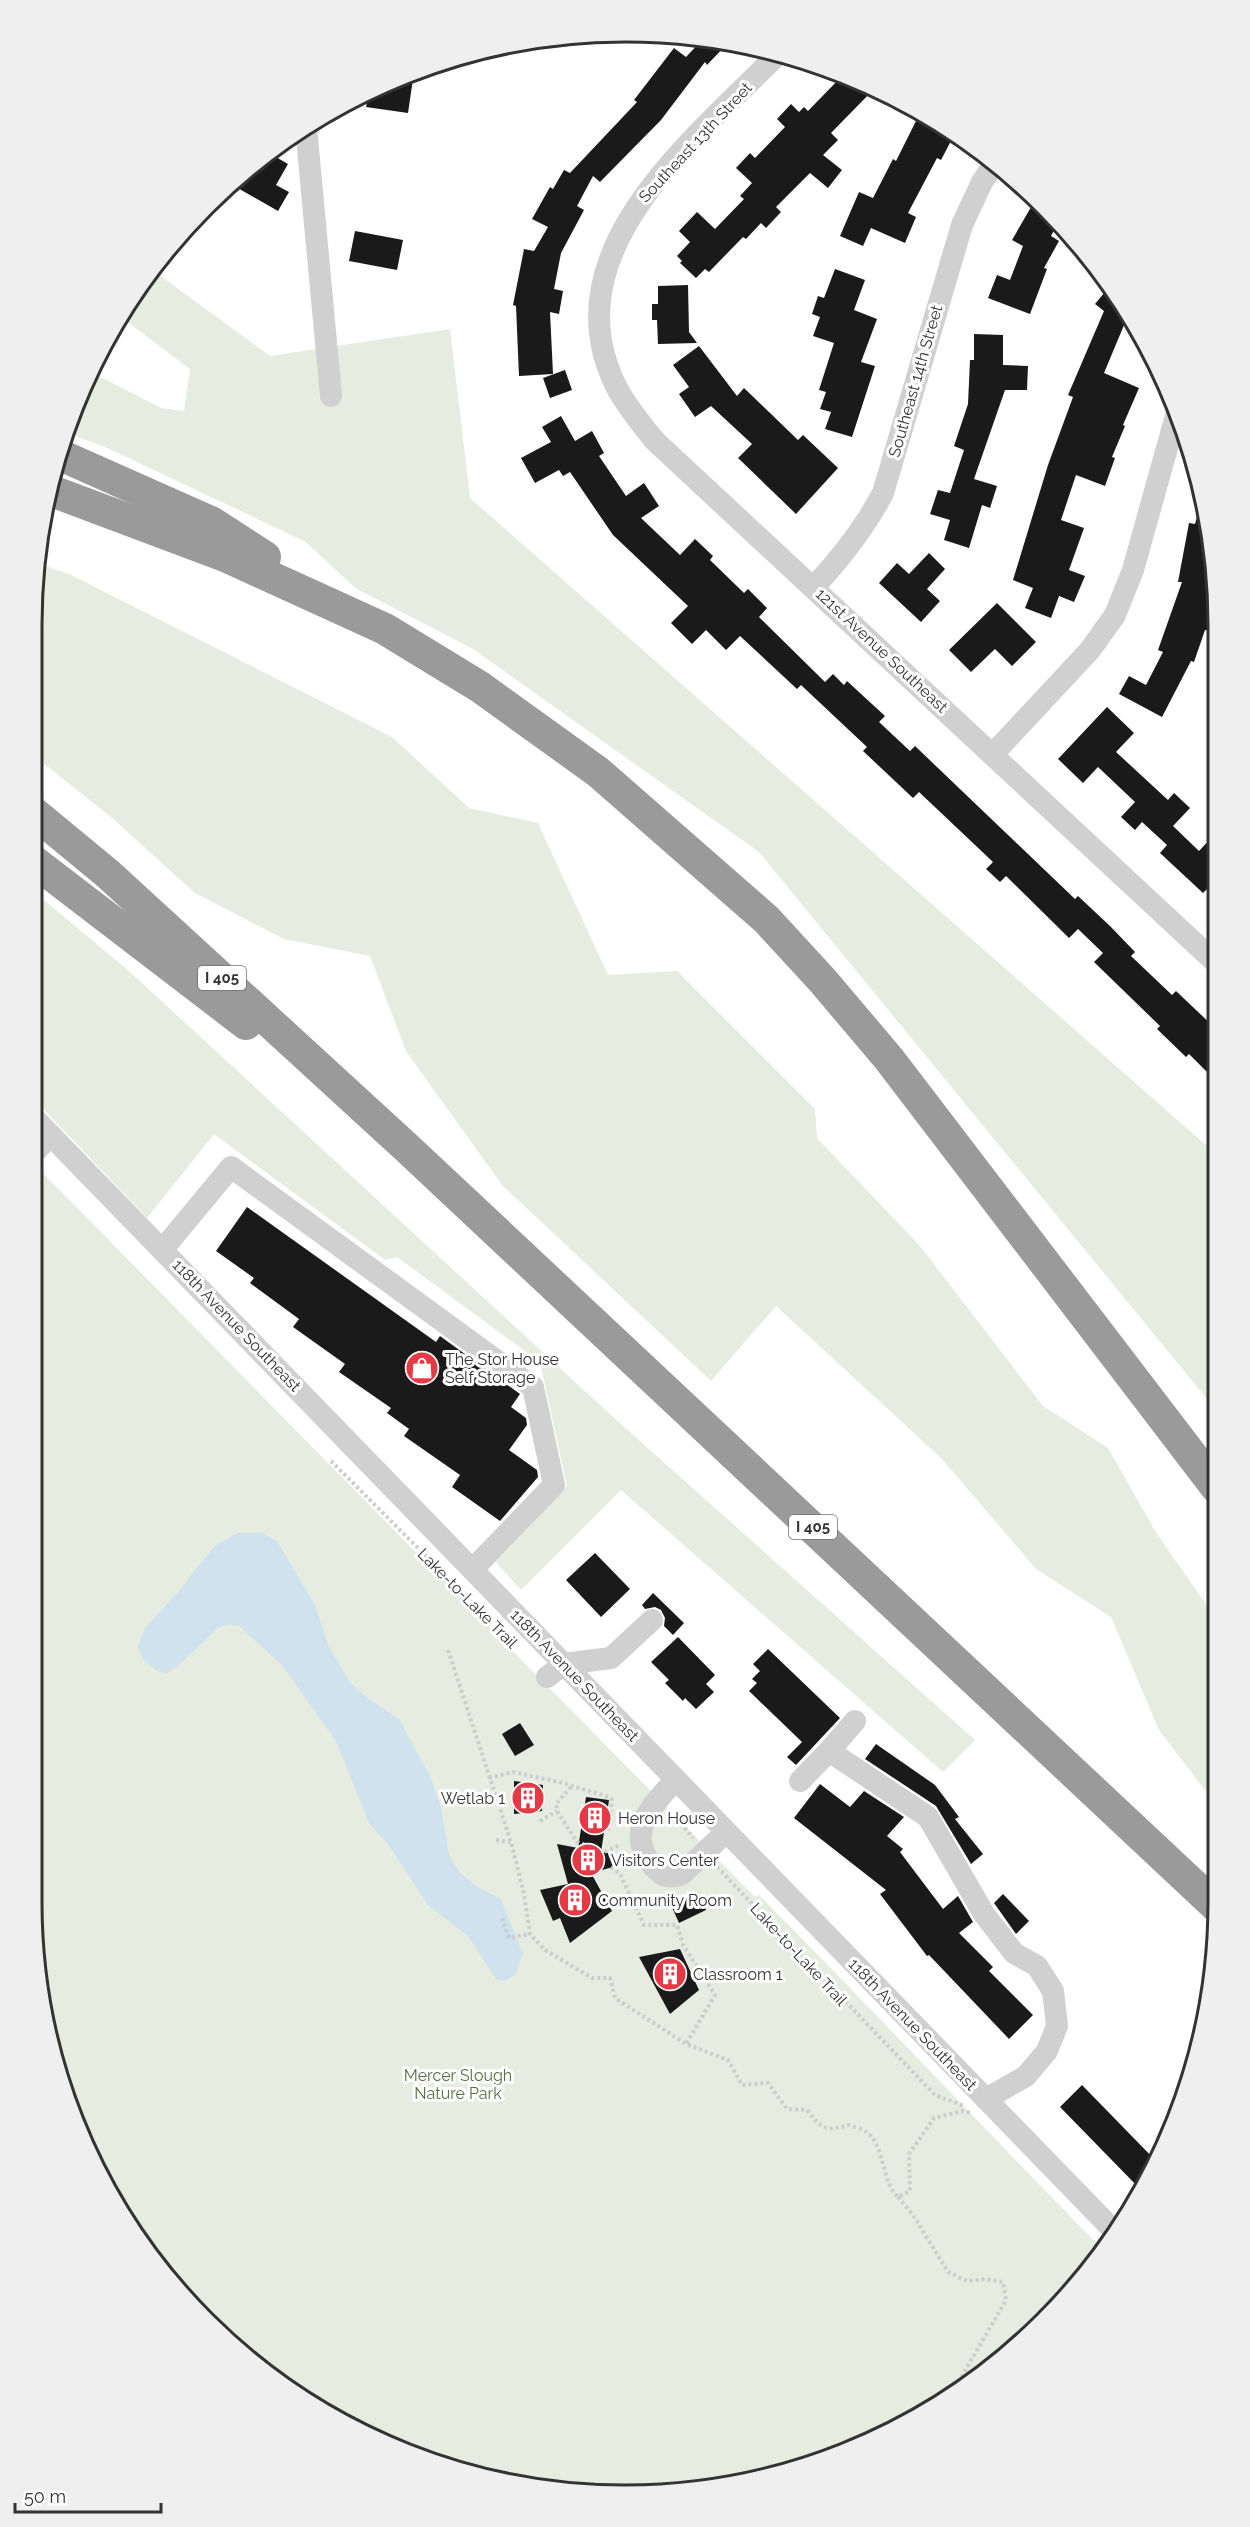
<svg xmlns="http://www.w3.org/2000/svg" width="1250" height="2527" viewBox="0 0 1250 2527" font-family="Raleway,sans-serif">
	<rect width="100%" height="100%" fill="#fff"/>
	<g fill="#e6ecdf">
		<path d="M151 269 270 356 450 329 470 498 1215 1153 1216 1410 759 852 473 649 355 588 306 542 103 446 66 433 89 371 161 408 184 411 190 369 121 317Z"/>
		<path d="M37 563 69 574 392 737 469 808 538 823 608 975 677 971 815 1109 817 1138 920 1246 1043 1406 1108 1448 1155 1531 1216 1619 1217 1806 1159 1730 1111 1617 1036 1569 942 1459 776 1306 711 1381 502 1185 406 1051 370 956 284 939 195 893 111 817 33 755V587Z"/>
		<path d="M32 890 130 972 612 1416 975 1740 943 1772 621 1490 521 1590 496 1562 567 1486 540 1362 397 1257 385 1260 214 1134 147 1218 32 1097Z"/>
		<path d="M32 1162 755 1897 759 1895C875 2012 988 2133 1103 2250L1045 2321 955 2395 887 2434 779 2475 702 2490 587 2494 509 2484 398 2450 296 2396 233 2348 154 2264 111 2198 63 2093 43 2017 32 1902Z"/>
	</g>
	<path fill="#cfe2ee" d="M238 1533H262L277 1541 315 1605 329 1647 350 1682 366 1697 399 1719 430 1776 441 1807 449 1855 460 1873 479 1888 501 1899 523 1954 515 1975 505 1981 496 1979 468 1936 428 1905 388 1844 369 1823 336 1741 282 1665 239 1626 228 1624 218 1628 177 1667 167 1673 157 1671 145 1662 138 1647 145 1628 180 1590 198 1566 215 1546Z"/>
	<g fill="#1a1a1a">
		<path d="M703 39 728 43 707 65 705 62 661 120 600 182 593 176 577 206 584 210 561 253 554 289 563 291 559 314 550 312 553 374 519 376 516 306 513 305 524 249 534 251 548 227 532 219 550 187 553 189 564 170 570 173 637 102 634 100 674 48 686 57Z"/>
		<path d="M414 72 408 113 366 107 369 93Z"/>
		<path d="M842 76 875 88 831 133 838 140 823 155 842 170 828 188 810 173 776 207 781 212 766 228 761 223 746 239 743 237 709 272 705 269 696 278 680 263 682 261 677 256 690 242 679 231 697 212 715 229 744 199 740 196 752 183 736 168 750 153 755 158 785 127 777 119 791 104 799 112 804 107 808 111Z"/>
		<path d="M916 121 952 139 941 160 937 158 908 213 916 217 905 243 871 228 863 246 840 236 859 192 873 198 893 159 896 161Z"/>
		<path d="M269 153 288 164 276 185 289 192 278 211 229 183Z"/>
		<path d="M1034 202 1057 225 1051 236 1059 241 1044 268 1047 269 1030 314 988 298 997 275 1010 280 1023 246 1012 240Z"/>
		<path d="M355 231 403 240 397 270 349 261Z"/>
		<path d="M835 269 865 280 854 310 877 319 861 362 875 366 852 437 825 429 831 412 820 409 826 392 819 390 834 343 813 336 820 317 812 314 818 296 824 298Z"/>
		<path d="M688 285 689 332 697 343 658 344 657 320H652V304H658V286Z"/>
		<path d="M1109 287 1127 318 1104 373 1139 388 1123 425 1125 426 1112 457 1115 458 1105 486 1076 475 1061 520 1084 528 1069 570 1085 576 1074 602 1059 596 1051 618 1025 608 1033 588 1013 580 1048 465 1073 397 1068 395 1104 311 1095 304Z"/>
		<path d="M974 334 1003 335V365L1028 366 1027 390H1005L974 479 997 486 990 508 982 505 969 548 944 540 950 520 930 514 938 490 950 493 964 450 954 446 968 404 970 360H974Z"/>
		<path d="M699 346 737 396 744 388 798 440 803 435 838 468 796 514 738 458 752 444 711 406 695 417 679 394 689 387 673 365Z"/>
		<path d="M565 370 572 390 550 398 543 378Z"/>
		<path d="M561 416 575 441 592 431 604 453 599 456 626 496 644 483 659 506 641 518 680 555 695 539 713 556 710 560 744 593 748 589 767 608 759 617 825 682 833 674 844 685 847 681 885 716 879 722 910 751 915 746 1075 899 1078 896 1110 926 1135 952 1131 956 1172 995 1176 991 1215 1028V1080L1189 1054 1186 1057 1157 1029 1160 1026 1094 962 1103 953 1078 929 1069 938 1006 876 1000 882 986 869 993 862 919 792 913 798 863 751 867 747 801 685 797 689 740 636 726 650 706 630 692 644 671 623 688 606 613 535 570 472 563 476 559 470 535 483 521 458 551 442 542 427Z"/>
		<path d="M1201 503 1213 548 1214 621 1210 631 1205 630 1194 662 1191 661 1162 717 1119 694 1129 676 1146 685 1163 652 1158 650 1182 582H1178L1189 523 1195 524Z"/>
		<path d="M929 553 945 569 927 589 940 601 921 622 879 583 897 563 909 574Z"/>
		<path d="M997 603 1036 642 1012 666 995 649 971 672 949 650Z"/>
		<path d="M1107 707 1134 733 1116 752 1168 800 1174 793 1190 808 1173 826 1199 851 1214 835V882L1203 893 1160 853 1167 845 1142 822 1135 830 1121 817 1135 802 1098 767 1083 783 1058 759Z"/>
		<path d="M247 1207 436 1342 440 1336 520 1394 511 1407 526 1418 527 1425 509 1450 537 1470 538 1477 500 1521 452 1487 460 1475 404 1436 409 1429 387 1413 391 1408 339 1372 345 1364 293 1327 299 1319 250 1283 254 1278 216 1251Z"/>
		<path d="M595 1553 630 1589 601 1617 566 1580Z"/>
		<path d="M653 1593 684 1623 673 1635 664 1626 665 1618 661 1610 655 1607 645 1609 642 1605Z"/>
		<path d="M678 1637 715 1675 706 1684 714 1692 696 1709 685 1698 683 1701 665 1683 669 1680 651 1662Z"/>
		<path d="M768 1649 840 1718 796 1765 787 1757 802 1742 749 1691 757 1683 752 1679 760 1671 753 1664Z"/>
		<path d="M520 1723 534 1745 515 1756 502 1734Z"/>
		<path d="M876 1744 935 1785 959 1817 955 1819 983 1854 971 1864 936 1806 865 1759Z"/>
		<path d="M514 1781 543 1785 542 1811 514 1814Z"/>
		<path d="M820 1784 850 1807 864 1791 904 1817 887 1836 903 1849 900 1852 943 1909 958 1896 973 1922 959 1933 993 1967 989 1971 1033 2015 1009 2039 929 1955 927 1956 880 1894 886 1890 794 1818Z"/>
		<path d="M586 1797 609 1800 601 1852 613 1854 617 1866 591 1873 612 1911 570 1943 560 1918 553 1921 540 1890 568 1884 557 1844 578 1848Z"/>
		<path d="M698 1892 706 1910 679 1923 671 1905Z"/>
		<path d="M1003 1894 1029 1921 1016 1934 994 1903Z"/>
		<path d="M680 1949 699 1990 670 2014 639 1957Z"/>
		<path d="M1082 2085 1158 2163 1142 2191 1060 2107Z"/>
	</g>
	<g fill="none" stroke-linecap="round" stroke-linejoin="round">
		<g stroke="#cdcdcd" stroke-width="4" stroke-dasharray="3 3" stroke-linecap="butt">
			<path d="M331 1461 476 1606"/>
			<path d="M448 1650 511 1842 524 1894 530 1934 545 1950 592 1978H610L615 1998 686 2044 728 2060 742 2085 768 2083 787 2109 807 2110C822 2129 825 2132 849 2125 854 2127 862 2129 867 2132 886 2149 881 2181 898 2197L910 2191 909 2154 934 2118 963 2111 971 2113"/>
			<path d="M489 1778 513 1772 563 1783 609 1797 612 1800 608 1831"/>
			<path d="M571 1787 556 1804 557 1811 577 1842 604 1852 620 1845"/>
			<path d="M673 1814 693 1838"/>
			<path d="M540 1821 557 1811"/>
			<path d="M496 1840 511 1842"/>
			<path d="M611 1867 620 1874 644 1925H677L683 1945 715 1995 686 2044"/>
			<path d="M717 1867 935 2095 964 2106"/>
			<path d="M502 1918 509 1938 530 1934"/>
			<path d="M898 2197 913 2215 948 2272 967 2281 985 2279 1003 2282 1006 2300 948 2400"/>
		</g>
		<g stroke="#d0d0d0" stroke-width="22">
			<path d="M780 52C696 138 546 253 618 390 628 408 642 425 655 441L1215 962"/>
			<path d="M306 127 331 396"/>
			<path d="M814 587C842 557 864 529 883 493L962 225 982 182 995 163"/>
			<path d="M993 754 1090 650 1115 615 1133 570 1177 412"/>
			<path d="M32 1116 1117 2234"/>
			<path d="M32 1155 51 1135"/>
			<path d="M163 1249 231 1167 533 1387 554 1485 473 1569"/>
			<path d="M547 1677 564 1664 611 1658 652 1620"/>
			<path d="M855 1721 829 1751 928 1817 984 1914 1014 1953 1037 1966 1053 1991 1057 2026 1047 2051 1026 2076 986 2099"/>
			<path d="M676 1780C651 1805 624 1834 654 1867 663 1877 669 1879 682 1874L725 1833"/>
			<path d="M800 1781 829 1751"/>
		</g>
		<g stroke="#9a9a9a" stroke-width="32">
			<path d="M58 454 211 522 265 557"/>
			<path d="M49 490 225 556 385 629 480 687 598 772 767 920 823 981 889 1059 1216 1487"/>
			<path d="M33 812 108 874 407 1148 1217 1907"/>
			<path d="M32 860 246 1024"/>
		</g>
	</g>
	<defs>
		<symbol id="shop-disc" viewBox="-11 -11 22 22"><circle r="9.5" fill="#e63946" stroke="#fff"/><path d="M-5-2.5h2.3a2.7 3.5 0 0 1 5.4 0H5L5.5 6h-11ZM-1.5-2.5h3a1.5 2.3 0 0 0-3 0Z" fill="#fff"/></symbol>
		<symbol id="building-disc" viewBox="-11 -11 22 22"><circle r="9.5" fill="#e63946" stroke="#fff"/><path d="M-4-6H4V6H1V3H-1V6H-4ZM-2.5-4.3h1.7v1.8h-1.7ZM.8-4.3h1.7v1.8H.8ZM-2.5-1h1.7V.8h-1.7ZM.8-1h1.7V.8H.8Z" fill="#fff"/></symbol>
	</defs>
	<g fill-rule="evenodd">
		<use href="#shop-disc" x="403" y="1349" width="38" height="38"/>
		<use href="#building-disc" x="509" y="1779" width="38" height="38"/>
		<use href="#building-disc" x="576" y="1799" width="38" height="38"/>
		<use href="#building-disc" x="569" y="1841" width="38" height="38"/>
		<use href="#building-disc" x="556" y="1881" width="38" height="38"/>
		<use href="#building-disc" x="651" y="1955" width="38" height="38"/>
	</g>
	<g text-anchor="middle" stroke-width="6" stroke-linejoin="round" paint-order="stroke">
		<g fill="#fff" stroke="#707070" stroke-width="1.5">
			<rect x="198" y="966" width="48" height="24" rx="4.5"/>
			<rect x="789" y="1515" width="48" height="24" rx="4.5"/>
		</g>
		<g font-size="15" font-weight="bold" fill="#333">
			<text x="222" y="983">I 405</text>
			<text x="813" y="1532">I 405</text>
		</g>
		<g font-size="16" fill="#333" stroke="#fff">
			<text transform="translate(695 142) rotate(-47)" y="6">Southeast 13th Street</text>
			<text transform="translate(915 381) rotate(-74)" y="6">Southeast 14th Street</text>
			<text transform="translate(882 650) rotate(43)" y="6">121st Avenue Southeast</text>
			<text transform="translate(237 1325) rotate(46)" y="6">118th Avenue Southeast</text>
			<text transform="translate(468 1598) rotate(45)" y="6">Lake-to-Lake Trail</text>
			<text transform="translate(575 1675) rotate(46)" y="6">118th Avenue Southeast</text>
			<text transform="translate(799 1954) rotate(47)" y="6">Lake-to-Lake Trail</text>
			<text transform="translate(913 2024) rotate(46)" y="6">118th Avenue Southeast</text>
		</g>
		<g font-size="16" fill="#333" stroke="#fff" text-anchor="start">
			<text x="445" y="1365">The Stor House<tspan x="445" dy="18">Self Storage</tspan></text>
			<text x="505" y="1804" text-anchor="end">Wetlab 1</text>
			<text x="618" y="1824">Heron House</text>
			<text x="611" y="1866">Visitors Center</text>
			<text x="598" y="1906">Community Room</text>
			<text x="693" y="1980">Classroom 1</text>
		</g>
		<g font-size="16" fill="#56703f" stroke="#fff">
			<text x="458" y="2081">Mercer Slough<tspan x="458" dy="18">Nature Park</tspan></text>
		</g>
	</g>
	<path d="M0 0H1250V2527H0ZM625 42H625A583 583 0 0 1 1208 625V1902A583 583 0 0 1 625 2485H625A583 583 0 0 1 42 1902V625A583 583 0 0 1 625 42Z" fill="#efefef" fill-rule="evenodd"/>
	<path fill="none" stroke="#333" stroke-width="3" d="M625 42H625A583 583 0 0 1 1208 625V1902A583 583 0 0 1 625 2485H625A583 583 0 0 1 42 1902V625A583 583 0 0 1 625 42Z"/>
	<path d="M15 2503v9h146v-9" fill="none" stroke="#333333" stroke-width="3"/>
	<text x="24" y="2503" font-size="18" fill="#333333" stroke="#ffffff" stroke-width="4.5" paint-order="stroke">50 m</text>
</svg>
